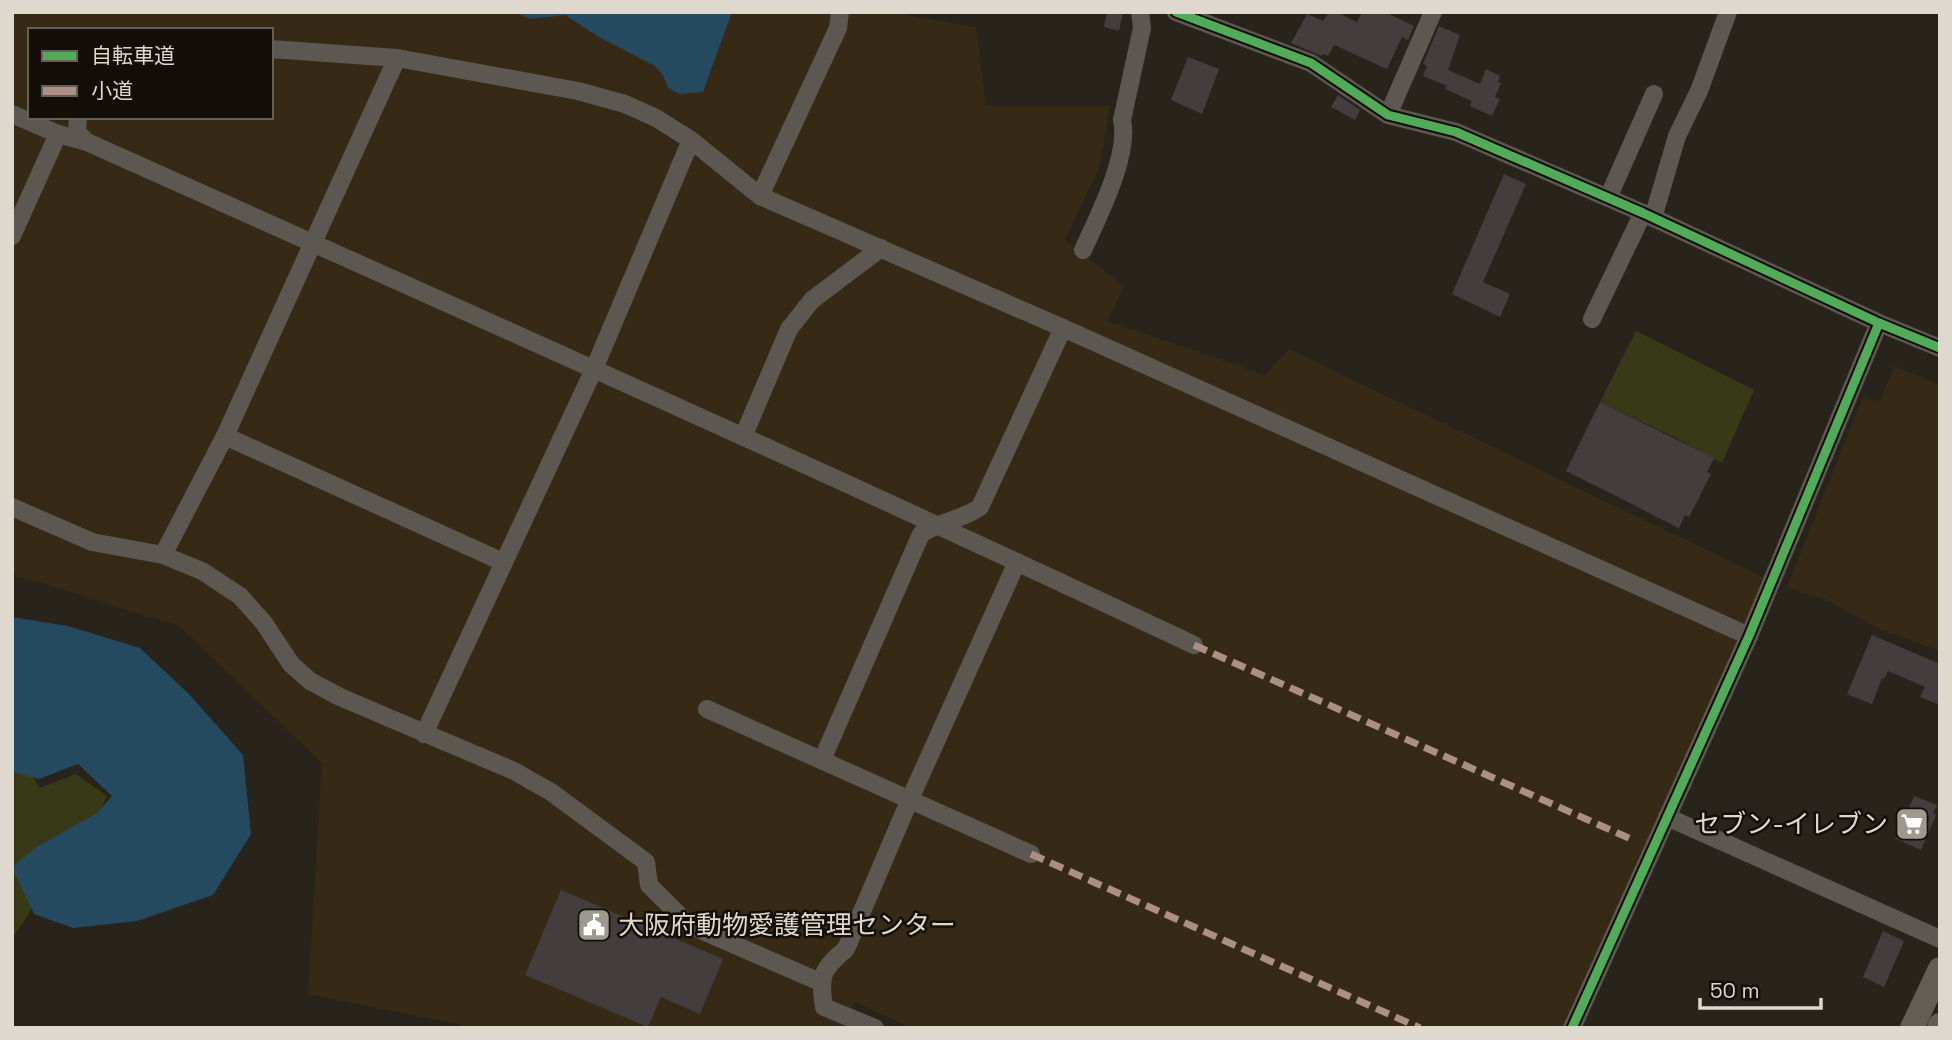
<svg xmlns="http://www.w3.org/2000/svg" width="1952" height="1040" viewBox="0 0 1952 1040" font-family="'Space Grotesk','Noto Sans JP',sans-serif">
	<rect width="100%" height="100%" fill="#28231b"/>
	<g fill="#362916" fill-rule="evenodd">
		<path d="M12 12H889L976 27 986 106H1110L1100 166 1065 240 1124 286 1108 321 1265 375 1289 349 1765 578 1562 1028H910L855 1002 842 1028H478L308 994 322 763 179 626 12 574ZM30 30H271V117H30Z"/>
		<path d="M1895 366 1940 385V651L1879 629 1827 600 1787 587 1863 397 1879 402Z"/>
	</g>
	<g fill="#383917">
		<path d="M1636 331 1754 390 1722 463 1676 438 1600 402Z"/>
		<path d="M12 744 40 788 76 774 107 796 90 833 45 889 12 939Z"/>
	</g>
	<g fill="#25495e">
		<path d="M514 12H732L703 92 680 94 668 88 663 75 655 66 597 36 565 15 530 19Z"/>
		<path d="M12 617 68 626 140 648 188 693 243 755 251 834 213 895 137 921 73 928 34 914 12 867 38 846 97 813 112 796 78 764 39 779 12 772Z"/>
	</g>
	<g fill="#443d3e">
		<path d="M1107 12H1123L1119 31 1104 27Z"/>
		<path d="M1329 12H1336L1357 22 1362 12H1385L1414 26 1408 40 1402 37 1387 69 1334 45 1328 56 1323 54 1322 56 1291 43 1307 14 1323 21Z"/>
		<path d="M1439 26 1460 35 1448 70 1480 84 1486 69 1500 76 1498 82 1501 83 1495 97 1500 99 1492 116 1470 106 1472 101 1445 89 1447 86 1423 76 1427 66 1423 64Z"/>
		<path d="M1188 57 1219 69 1202 114 1171 100Z"/>
		<path d="M1338 95 1360 110 1355 120 1331 107Z"/>
		<path d="M1504 174 1526 184 1483 282 1510 294 1500 317 1452 294Z"/>
		<path d="M1600 402 1714 458 1707 472 1711 474 1689 517 1685 515 1679 528 1566 471Z"/>
		<path d="M1872 635 1940 664V705L1920 697 1925 687 1888 671 1884 679 1882 678 1872 704 1847 694Z"/>
		<path d="M1914 796 1937 805 1933 813 1936 815 1921 850 1896 839Z"/>
		<path d="M561 890 723 959 700 1014 661 997 648 1027 525 975Z"/>
		<path d="M1883 931 1904 941 1884 987 1863 977Z"/>
	</g>
	<g fill="none" stroke-linecap="round" stroke-linejoin="round">
		<g stroke="#5c5851" stroke-width="18">
			<path d="M1176 12 1311 63 1388 115 1456 132 1643 213 1879 323 1940 348"/>
			<path d="M271 49 397 58 578 91 625 104 656 118 691 140 760 196 1063 328 1749 636"/>
			<path d="M12 114 58 134 87 142C457 308 828 472 1194 645"/>
			<path d="M1388 115 1433 12"/>
			<path d="M78 117 77 132 87 142"/>
			<path d="M760 196 838 28 840 12"/>
			<path d="M1608 198 1654 94"/>
			<path d="M1653 218 1677 136 1699 91 1728 12"/>
			<path d="M12 236 58 134"/>
			<path d="M1083 250C1098 217 1130 155 1122 120L1142 28 1140 12"/>
			<path d="M1592 319 1643 213"/>
			<path d="M225 436 503 562"/>
			<path d="M743 437 789 329 812 300 881 248"/>
			<path d="M12 507 92 542 163 555 202 571 240 596 264 623 291 664 310 681 340 697 514 771 551 792 646 862 649 885 689 925 820 982"/>
			<path d="M163 555 225 436 397 58"/>
			<path d="M707 709 1031 854"/>
			<path d="M424 734 594 369 691 140"/>
			<path d="M822 760 921 534C941 521 962 520 980 507L1063 328"/>
			<path d="M1667 817 1940 939"/>
			<path d="M875 1028 824 1007C819 975 822 969 846 949L910 799 1017 562"/>
			<path d="M1572 1028 1749 636 1879 323"/>
		</g>
		<g stroke="#635d55" stroke-width="24">
			<path d="M1912 1028 1940 969"/>
			<path d="M1939 1028 1940 1025"/>
		</g>
		<g stroke="#ac8f84" stroke-width="7" stroke-dasharray="14 7" stroke-linecap="butt">
			<path d="M1194 645 1631 839"/>
			<path d="M1031 854 1420 1028"/>
		</g>
		<defs>
			<g id="cycleway">
				<path d="M1176 12 1311 63 1388 115 1456 132 1643 213 1879 323 1940 348"/>
				<path d="M1572 1028 1749 636 1879 323"/>
			</g>
		</defs>
		<use href="#cycleway" stroke="#130e08" stroke-width="13"/>
		<use href="#cycleway" stroke="#51ab58" stroke-width="9"/>
	</g>
	<defs>
		<symbol id="supermarket-square" viewBox="-11 -11 22 22"><rect x="-9" y="-9" width="18" height="18" rx="4" fill="#9e998f" stroke="#130e08"/><path d="M-6-5.5h2.5l.6 2H6L4.5 2H-2.5L-4.4-4H-6ZM-1.5 3.2a1.3 1.3 0 1 0 .1 0ZM3 3.2a1.3 1.3 0 1 0 .1 0Z" fill="#fff"/></symbol>
		<symbol id="civic-square" viewBox="-11 -11 22 22"><rect x="-9" y="-9" width="18" height="18" rx="4" fill="#9e998f" stroke="#130e08"/><path d="M-.6-6.5H3V-4.5H.6V-3L4-1V1h2V6H-6V1h2V-1L-.6-3ZM-1.2 2.5V6h2.4V2.5Z" fill="#fff"/></symbol>
	</defs>
	<g fill-rule="evenodd">
		<use href="#supermarket-square" x="1893" y="805" width="38" height="38"/>
		<use href="#civic-square" x="575" y="906" width="38" height="38"/>
	</g>
	<g text-anchor="middle" stroke-width="5" stroke-linejoin="round" paint-order="stroke">
		<g font-size="26" fill="#ded8ce" stroke="#130e08" text-anchor="end">
			<text x="1888" y="833">セブン-イレブン</text>
			<text x="618" y="934" text-anchor="start">大阪府動物愛護管理センター</text>
		</g>
	</g>
	<rect width="1952" height="1040" fill="none" stroke="#ded8ce" stroke-width="28"/>
	<rect x="28" y="28" width="245" height="91" fill="#130e08" stroke="#645f57" stroke-width="2"/>
	<rect x="42" y="51" width="35" height="10" fill="#51ab58" stroke="#645f57" stroke-width="2"/>
	<text x="91" y="63" font-size="21" fill="#ded8ce">自転車道</text>
	<rect x="42" y="86" width="35" height="10" fill="#ac8f84" stroke="#645f57" stroke-width="2"/>
	<text x="91" y="98" font-size="21" fill="#ded8ce">小道</text>
	<path d="M1700 998v10h121v-10" fill="none" stroke="#ded8ce" stroke-width="3.5"/>
	<text x="1710" y="998" font-size="21" fill="#ded8ce" stroke="#130e08" stroke-width="5" paint-order="stroke">50 m</text>
</svg>
